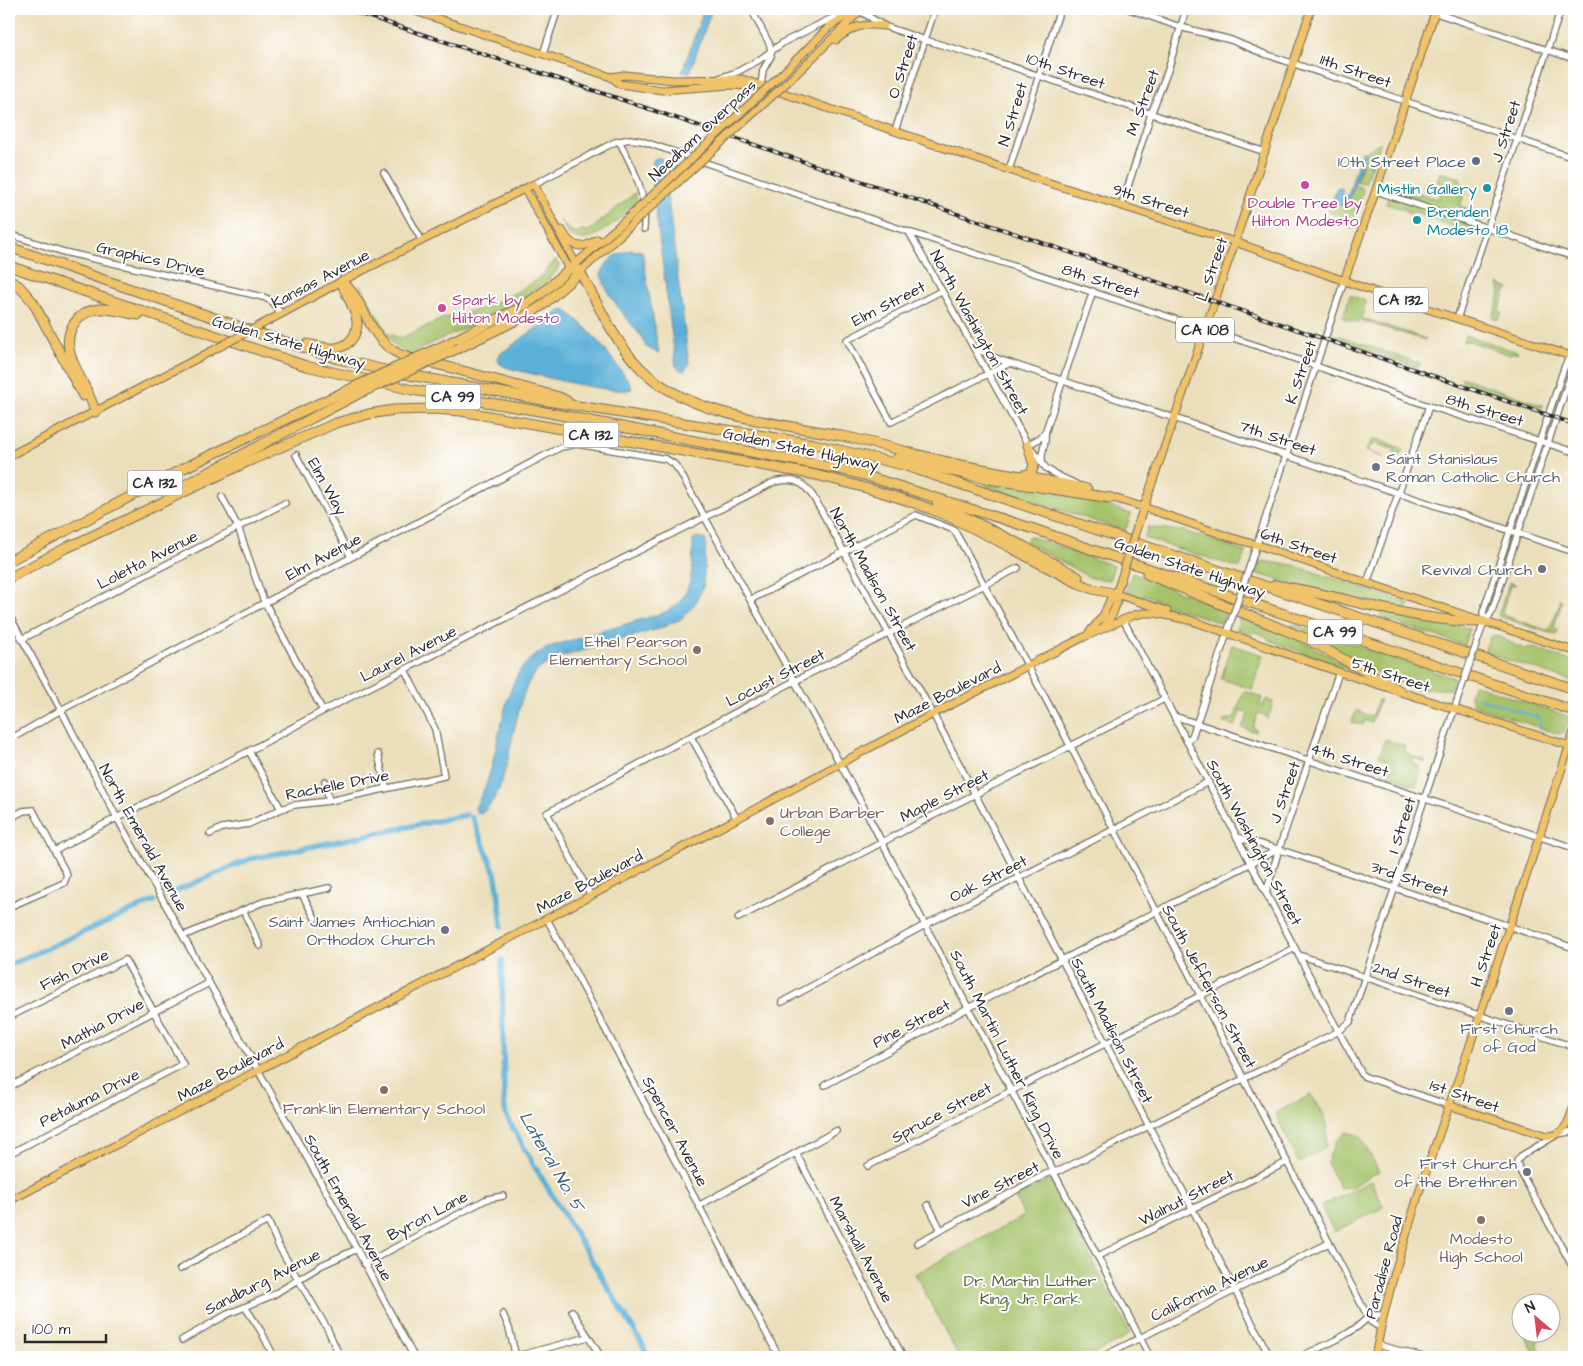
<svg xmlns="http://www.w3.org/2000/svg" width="1583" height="1366" viewBox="0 0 1583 1366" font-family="'Architects Daughter',sans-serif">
	<rect width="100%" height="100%" fill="#fff"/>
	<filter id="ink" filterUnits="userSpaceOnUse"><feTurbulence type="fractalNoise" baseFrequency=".02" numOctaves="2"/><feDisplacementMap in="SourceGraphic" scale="10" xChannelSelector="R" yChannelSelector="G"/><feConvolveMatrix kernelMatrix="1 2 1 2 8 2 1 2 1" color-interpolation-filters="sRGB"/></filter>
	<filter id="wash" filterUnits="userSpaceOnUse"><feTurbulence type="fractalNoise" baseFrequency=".0096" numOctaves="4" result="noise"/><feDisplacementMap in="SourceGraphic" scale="20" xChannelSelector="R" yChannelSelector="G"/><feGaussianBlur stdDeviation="1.12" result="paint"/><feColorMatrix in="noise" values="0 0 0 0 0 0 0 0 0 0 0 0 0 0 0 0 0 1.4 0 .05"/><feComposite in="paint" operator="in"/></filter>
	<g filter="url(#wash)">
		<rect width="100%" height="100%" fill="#ebdeba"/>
		<g fill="#a6c36b" stroke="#68774b">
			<path d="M1381 142 1378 149 1375 152 1371 168 1368 160 1370 169 1366 182 1363 183 1356 181 1366 155 1365 152Z"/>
			<path d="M1440 172 1461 178 1460 181 1462 186 1466 188 1460 206 1479 213 1474 234 1431 219 1430 221C1422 216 1420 209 1408 214L1407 210 1386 204 1391 188 1418 196 1419 193 1436 199 1439 197 1443 184 1437 182Z"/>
			<path d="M1354 185 1362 188 1363 190 1352 229 1351 227 1349 228 1345 221 1343 220 1340 213 1336 215 1328 211 1335 192 1336 202C1348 210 1351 195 1354 185Z"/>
			<path d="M635 193 637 203C625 214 591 247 574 238 567 235 564 226 560 220L569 230 577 233 582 230 589 231Z"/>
			<path d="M556 259 557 264H559L557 271 543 284 512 306 409 354C382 341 371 317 357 292L359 291 361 285 388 334 401 338 444 318 488 307 531 284 544 274Z"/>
			<path d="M1498 284 1511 289H1507L1499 311 1502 313 1498 320 1492 318C1496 306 1503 296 1498 284Z"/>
			<path d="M1350 295 1366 301 1361 319 1369 320 1426 339 1425 340 1359 320 1358 323 1343 318Z"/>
			<path d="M1337 335 1421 364 1417 367 1336 340Z"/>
			<path d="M1465 335 1518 352 1508 354 1469 341 1463 342Z"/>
			<path d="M1461 377 1539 404 1543 405 1541 409 1463 383Z"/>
			<path d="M1373 438 1403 449 1401 455 1394 453 1395 450 1393 449 1374 443 1373 446H1370L1368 451 1383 457 1366 451Z"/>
			<path d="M987 482 1079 496 1131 514 1125 531 986 486Z"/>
			<path d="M1148 527 1184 531 1246 552 1240 568 1144 538Z"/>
			<path d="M1029 536 1114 566 1109 580 1091 578 1026 542Z"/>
			<path d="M1260 561 1293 565 1410 604 1408 609 1310 589 1255 573Z"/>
			<path d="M1132 573 1226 610 1222 623 1159 603 1156 599 1145 595 1140 597 1126 592Z"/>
			<path d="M1509 582 1515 584V586L1513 584 1510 586 1502 612 1505 616 1549 631 1560 603 1558 599 1562 600 1554 628 1558 630 1556 635 1498 616Z"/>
			<path d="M1383 612 1469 628 1464 645 1381 618Z"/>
			<path d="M1240 615 1304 642 1353 669 1352 671 1269 640 1266 636 1254 632 1250 634 1237 629Z"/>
			<path d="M1292 624 1454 678 1450 689H1413L1396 682 1290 629Z"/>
			<path d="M1494 635C1506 639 1513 645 1525 649L1530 647 1574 662V682L1484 652 1489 638Z"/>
			<path d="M1232 645 1263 655 1252 689 1221 679Z"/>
			<path d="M1473 684 1570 717 1565 732 1559 734 1474 706 1470 696Z"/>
			<path d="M1244 691 1262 697 1260 705 1263 706 1266 699 1273 702 1268 719 1266 718V716L1258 713 1253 728 1256 729V732L1242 728 1243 724H1245L1248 713 1241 710 1235 726 1223 722 1225 719H1234Z"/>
			<path d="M1378 700H1380L1371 723 1365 720 1363 725 1352 723 1356 710 1372 717Z"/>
			<path d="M1385 739 1405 746 1403 751 1409 753 1408 755 1425 760 1424 763 1421 762V760L1414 758 1412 763 1419 766 1418 769 1421 770 1416 786 1381 774 1382 770 1385 771 1388 762 1387 759 1379 757Z"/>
			<path d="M1311 1095C1326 1116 1331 1122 1325 1148L1299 1163 1275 1113Z"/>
			<path d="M1346 1132 1360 1136 1379 1171 1351 1187 1340 1188 1327 1163 1335 1142Z"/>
			<path d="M1050 1179 1130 1333 1121 1340 1088 1357H959L915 1274 1024 1216 1015 1197Z"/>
			<path d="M1371 1181 1384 1207 1334 1232 1321 1206Z"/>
			<path d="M1524 1334H1530L1532 1336 1533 1334H1538V1345L1543 1357H1537Z"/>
		</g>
		<g fill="#5cb0d8" stroke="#446e82">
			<path d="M704 9H712L690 72H682Z"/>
			<path d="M1361 152H1364L1365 156 1363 158 1349 201 1345 204H1339L1335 198 1337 187 1343 189 1341 194 1348 196Z"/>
			<path d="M657 158H661L663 162 689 364 685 370 681 371 676 366 652 183 653 160Z"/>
			<path d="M630 250 642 251 659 354 646 347 641 336 619 309 606 288 601 275C608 258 613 256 630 250Z"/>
			<path d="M565 310C591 329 611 357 630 383L632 389C616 396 529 373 508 368L500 364 497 358 500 354 560 311Z"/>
			<path d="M697 537 706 540 703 587 694 605 681 619 659 629 560 657C549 662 540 667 532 677 519 695 512 744 506 767 501 785 496 802 481 814L477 813 475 808C480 798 486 787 489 776 498 747 504 693 521 669 529 659 540 651 552 646L663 613C695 599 692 569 693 540Z"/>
		</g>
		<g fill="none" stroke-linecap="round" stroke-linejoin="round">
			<path stroke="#5cb0d8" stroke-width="2" d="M1477 697 1540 718V728"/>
			<g stroke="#5cb0d8" stroke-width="5.5">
				<path d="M472 817 495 873 498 889 502 926"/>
				<path d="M169 894 250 859 466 815"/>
				<path d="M502 960 504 1102 506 1115 512 1126 532 1162 643 1345 647 1357"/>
				<path d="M9 965 154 901"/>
			</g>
		</g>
	</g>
	<g filter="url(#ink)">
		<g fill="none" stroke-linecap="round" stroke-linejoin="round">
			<defs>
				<g id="minor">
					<path d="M751 9 770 45 771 56 763 70 761 85"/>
					<path d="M859 9 860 11 884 26 925 40 986 58 1265 152"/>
					<path d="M1129 9 1180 27 1231 40 1262 53 1574 158"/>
					<path d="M1424 9 1574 59"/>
					<path d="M543 54 558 9"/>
					<path d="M719 78 737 72 759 60 784 42 830 19 850 12"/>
					<path d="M895 131 935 9"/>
					<path d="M619 141C635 170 647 195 644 229"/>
					<path d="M1009 170 1060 9"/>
					<path d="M384 173 422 241"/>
					<path d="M534 184 615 142 630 139 642 141 909 232 1273 351 1429 406 1574 452"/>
					<path d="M1376 191 1574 257"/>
					<path d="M1122 205 1151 114 1168 70 1186 9"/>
					<path d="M909 232 1028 445C1036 452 1039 461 1046 468 1054 475 1066 479 1076 484"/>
					<path d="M9 234 64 252 263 297 272 301 281 314"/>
					<path d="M941 291 847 340 891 422 1010 363"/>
					<path d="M1457 319 1561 9"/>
					<path d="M973 347 998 359 1574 552"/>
					<path d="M1028 445 1040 438 1045 433 1093 291"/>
					<path d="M296 455 351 557"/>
					<path d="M1042 460C1041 450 1047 442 1045 433"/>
					<path d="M222 497 238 527 263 599 323 711"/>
					<path d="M1251 562 1344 281"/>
					<path d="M1367 583 1429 406"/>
					<path d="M750 600 916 515 954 530 962 544 1049 705 1368 1317 1371 1322 1381 1328"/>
					<path d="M9 615 61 710 117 818 334 1206 414 1357"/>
					<path d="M1123 619 1333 1021 1363 1076 1448 1105"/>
					<path d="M1484 622 1483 612 1564 368 1574 347"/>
					<path d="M22 639 285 503"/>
					<path d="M1477 642 1484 622 1491 614 1572 371 1571 356"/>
					<path d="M1174 716 1574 848"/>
					<path d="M691 737 737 819"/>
					<path d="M9 740 61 710 561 447 577 444 666 459 674 464 680 472 861 802 1150 1357"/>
					<path d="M1186 740 1192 737 1231 621"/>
					<path d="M249 751 281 809"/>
					<path d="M378 754 386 788"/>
					<path d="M325 781 329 801"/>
					<path d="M9 819 23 811 33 810 67 875 64 883 9 907"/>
					<path d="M210 834 222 828 249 824 281 809 294 805 329 801 444 776 435 729 405 670"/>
					<path d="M1237 837 1287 852 1574 948"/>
					<path d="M55 851 87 833 249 751 323 711 774 482C802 475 809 489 821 510L933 714 1270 1357"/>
					<path d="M1266 893 1279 849 1339 672"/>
					<path d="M302 894 315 918"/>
					<path d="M591 896 547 813 787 685 1018 568"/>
					<path d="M243 910 260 946"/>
					<path d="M738 918 936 814 1164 699"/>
					<path d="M547 919 779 1357"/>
					<path d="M183 936 263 902 329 888"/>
					<path d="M1299 955 1574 1047"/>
					<path d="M782 1002 925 925 1208 782"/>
					<path d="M9 1017 125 960 183 1064 9 1154"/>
					<path d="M825 1085 968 1008 1279 849"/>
					<path d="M9 1087 209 983"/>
					<path d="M1574 1131 1558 1134 1521 1156 1517 1161 1519 1169 1574 1269"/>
					<path d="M796 1153 903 1357"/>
					<path d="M868 1166 1011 1091 1295 948"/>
					<path d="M700 1205 836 1131"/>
					<path d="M928 1205 941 1230"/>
					<path d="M917 1243 1046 1174 1061 1170 1339 1031 1350 1022 1461 689"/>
					<path d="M1098 1256 1287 1162"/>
					<path d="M364 1264 487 1199 503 1196"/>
					<path d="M180 1269 210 1251 268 1221 278 1245 328 1330 340 1357"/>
					<path d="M245 1307 261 1331 274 1357"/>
					<path d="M572 1311 601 1357"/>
					<path d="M503 1314 509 1328 516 1357"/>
					<path d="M1369 1318 1373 1315H1384"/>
					<path d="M182 1340 228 1314 273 1295 322 1265 357 1249"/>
					<path d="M1378 1345 1423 1357"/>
					<path d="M514 1357 588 1337"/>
					<path d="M1102 1357 1329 1243"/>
					<path d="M1300 1357C1322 1346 1351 1336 1368 1317"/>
				</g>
				<g id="major">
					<path d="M415 11 611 77 620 84 662 90 730 85 749 86 758 85"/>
					<path d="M836 40C853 26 863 23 884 26"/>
					<path d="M782 74 830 26 846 16 865 9"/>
					<path d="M611 77 625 75 673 80 742 79 1009 170 1235 242 1373 291 1574 357"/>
					<path d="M793 77 860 11"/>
					<path d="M525 189 569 269 572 270"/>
					<path d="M562 230C571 247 581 251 597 239"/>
					<path d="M573 266 628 218"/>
					<path d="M580 272 629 227"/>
					<path d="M1344 281 1378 184 1436 9"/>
					<path d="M270 320 342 281 534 184 580 272"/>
					<path d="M9 456 204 355"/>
					<path d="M1107 496 1143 507 1229 537 1264 547 1367 583 1574 651"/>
					<path d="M1137 527 1235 242 1311 9"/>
					<path d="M1116 594 1167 611"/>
					<path d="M1184 618 1339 672 1573 747"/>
					<path d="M1104 627 1113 613 1117 602 1116 594 1121 579"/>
					<path d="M1088 634 1103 616 1110 600 1116 594"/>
					<path d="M1448 1105 1548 1136C1566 1135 1569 1120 1574 1106"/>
					<path d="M9 1201 695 841 933 714 1084 637 1134 615 1144 613H1156L1188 620"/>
					<path d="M1375 1357 1382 1322 1392 1282 1421 1186 1465 1060 1574 732"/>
				</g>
				<g id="highway">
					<path d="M9 247 258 333 338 359 389 371 553 402 814 444 903 465 1574 689"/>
					<path d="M9 266 306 366 413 390 545 412 844 470 870 477 1037 530 1096 551 1574 711"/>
					<path d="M9 279 19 286 33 302 83 396"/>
					<path d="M342 281C362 299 367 328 387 346 404 361 427 361 448 367 485 377 522 387 559 397L567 401"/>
					<path d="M451 342 525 305 542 293 569 269"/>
					<path d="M308 344C317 346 327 349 336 348 352 346 360 330 356 316 353 305 347 296 343 286"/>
					<path d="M459 348 529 314 543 305 580 272C600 307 617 349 649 376 701 419 778 422 842 436 880 444 918 455 956 464 1000 473 1044 479 1087 489"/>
					<path d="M95 412C89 383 53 349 76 321 92 301 117 311 138 315"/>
					<path d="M897 458 982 478 1111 498"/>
					<path d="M1024 475 1031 473 1034 466 1028 445"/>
					<path d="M175 490 312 418"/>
					<path d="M937 503 1025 547 1078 577"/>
					<path d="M69 547 251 460 336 423 369 414 394 410 433 409 461 411 816 475C857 485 899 496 938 512 986 532 1031 560 1078 583L1093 589 1116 594"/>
					<path d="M9 561 182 469 305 410"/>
					<path d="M1147 574 1307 639 1400 691"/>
					<path d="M9 578 73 544"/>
					<path d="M1275 585C1345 596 1413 622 1484 622"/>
					<path d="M1570 746 1574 745"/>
				</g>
			</defs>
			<use href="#minor" stroke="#6e6a5d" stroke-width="8"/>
			<use href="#major" stroke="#6e6a5d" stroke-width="9"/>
			<use href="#highway" stroke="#6e6a5d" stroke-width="11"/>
			<use href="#minor" stroke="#fff" stroke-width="5.5"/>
			<use href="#major" stroke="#f1c369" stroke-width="7"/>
			<use href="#highway" stroke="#f1c369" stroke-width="9"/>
			<defs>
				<path id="rail" d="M345 9 614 97 1574 424"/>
			</defs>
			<use href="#rail" stroke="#2b2b2b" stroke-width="4"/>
			<use href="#rail" stroke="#fff" stroke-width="2" stroke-dasharray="5.5" stroke-linecap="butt"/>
			<defs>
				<g id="minor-bridge">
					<path d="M1231 621 1251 562"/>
					<path d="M1461 689 1477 642"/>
				</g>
				<g id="major-bridge">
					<path d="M628 218 782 74"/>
					<path d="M629 227 793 77"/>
					<path d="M204 355 270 320"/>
					<path d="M1121 579 1137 527"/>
				</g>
				<g id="highway-bridge">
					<path d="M305 410 451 342"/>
					<path d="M312 418 358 394 459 348"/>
				</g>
			</defs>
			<use href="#minor-bridge" stroke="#6e6a5d" stroke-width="8" stroke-linecap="butt"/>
			<use href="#major-bridge" stroke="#6e6a5d" stroke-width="9" stroke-linecap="butt"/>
			<use href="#highway-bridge" stroke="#6e6a5d" stroke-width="11" stroke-linecap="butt"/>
			<use href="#minor-bridge" stroke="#fff" stroke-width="5.5"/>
			<use href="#major-bridge" stroke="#f1c369" stroke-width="7"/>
			<use href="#highway-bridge" stroke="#f1c369" stroke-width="9"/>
		</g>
	</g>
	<circle fill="#5c6f8a" stroke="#fff" stroke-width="2" cx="1476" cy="161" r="5"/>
	<g fill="#d1479c" stroke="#fff" stroke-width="2">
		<circle cx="1305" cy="185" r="5"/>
		<circle cx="442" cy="308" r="5"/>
	</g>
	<g fill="#0f9aa8" stroke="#fff" stroke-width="2">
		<circle cx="1487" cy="188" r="5"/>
		<circle cx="1417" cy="220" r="5"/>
	</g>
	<g fill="#6b7280" stroke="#fff" stroke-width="2">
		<circle cx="1376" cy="467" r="5"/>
		<circle cx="1542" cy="569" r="5"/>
		<circle cx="445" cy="930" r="5"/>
		<circle cx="1509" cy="1011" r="5"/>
		<circle cx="1527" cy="1172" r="5"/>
	</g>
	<g fill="#8d6e63" stroke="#fff" stroke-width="2">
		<circle cx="697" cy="650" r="5"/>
		<circle cx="770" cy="821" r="5"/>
		<circle cx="384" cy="1090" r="5"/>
		<circle cx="1481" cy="1220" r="5"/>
	</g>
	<g text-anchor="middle" stroke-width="4" stroke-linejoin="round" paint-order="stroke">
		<g fill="#fff" stroke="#6b6b6b" stroke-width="1">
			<rect x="1373.5" y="287.5" width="55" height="25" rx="4"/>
			<rect x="1176" y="317.5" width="58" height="25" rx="4"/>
			<rect x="425.5" y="384.5" width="55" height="25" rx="4"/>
			<rect x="563.5" y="422.5" width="55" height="25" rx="4"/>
			<rect x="127.5" y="470.5" width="55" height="25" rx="4"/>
			<rect x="1307.5" y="619.5" width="55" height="25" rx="4"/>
		</g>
		<g font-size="15" font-weight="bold" fill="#2b2b2b">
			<text x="1401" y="305">CA 132</text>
			<text x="1205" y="335">CA 108</text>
			<text x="453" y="402">CA 99</text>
			<text x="591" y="440">CA 132</text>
			<text x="155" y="488">CA 132</text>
			<text x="1335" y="637">CA 99</text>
		</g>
		<g font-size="16" fill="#2b2b2b" stroke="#fff">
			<text transform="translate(902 66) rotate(-72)" y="6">O Street</text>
			<text transform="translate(1066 70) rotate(19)" y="6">10th Street</text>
			<text transform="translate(1356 70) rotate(19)" y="6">11th Street</text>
			<text transform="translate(1142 102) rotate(-70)" y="6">M Street</text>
			<text transform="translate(1012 114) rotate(-73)" y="6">N Street</text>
			<text transform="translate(702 130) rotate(-43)" y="6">Needham Overpass</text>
			<text transform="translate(1505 131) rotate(-72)" y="6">J Street</text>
			<text transform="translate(1151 200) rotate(18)" y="6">9th Street</text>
			<text transform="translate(151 258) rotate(13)" y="6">Graphics Drive</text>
			<text transform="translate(1211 269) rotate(-71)" y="6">L Street</text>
			<text transform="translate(320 278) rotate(-28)" y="6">Kansas Avenue</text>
			<text transform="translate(1101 280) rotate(18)" y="6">8th Street</text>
			<text transform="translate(888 303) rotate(-27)" y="6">Elm Street</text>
			<text transform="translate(980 332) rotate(61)" y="6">North Washington Street</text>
			<text transform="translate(289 341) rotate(16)" y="6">Golden State Highway</text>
			<text transform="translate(1300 372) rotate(-71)" y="6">K Street</text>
			<text transform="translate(1485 409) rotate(17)" y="6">8th Street</text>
			<text transform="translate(1278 437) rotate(19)" y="6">7th Street</text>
			<text transform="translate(801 448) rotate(12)" y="6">Golden State Highway</text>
			<text transform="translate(328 486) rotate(61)" y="6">Elm Way</text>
			<text transform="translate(1299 545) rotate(19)" y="6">6th Street</text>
			<text transform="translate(323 556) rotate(-28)" y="6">Elm Avenue</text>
			<text transform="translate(147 559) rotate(-27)" y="6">Loletta Avenue</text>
			<text transform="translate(1190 567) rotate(19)" y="6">Golden State Highway</text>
			<text transform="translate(874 579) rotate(61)" y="6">North Madison Street</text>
			<text transform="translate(408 653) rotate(-27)" y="6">Laurel Avenue</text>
			<text transform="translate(1391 674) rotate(18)" y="6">5th Street</text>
			<text transform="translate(775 677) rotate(-27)" y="6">Locust Street</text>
			<text transform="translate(947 692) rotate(-27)" y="6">Maze Boulevard</text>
			<text transform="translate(1350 759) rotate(18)" y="6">4th Street</text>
			<text transform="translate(337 784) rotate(-11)" y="6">Rachelle Drive</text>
			<text transform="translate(1284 792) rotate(-71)" y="6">J Street</text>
			<text transform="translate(944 795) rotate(-27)" y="6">Maple Street</text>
			<text transform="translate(1401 825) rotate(-72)" y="6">I Street</text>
			<text transform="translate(144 837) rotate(61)" y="6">North Emerald Avenue</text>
			<text transform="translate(1255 842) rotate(62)" y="6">South Washington Street</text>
			<text transform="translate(988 878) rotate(-27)" y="6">Oak Street</text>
			<text transform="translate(1410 878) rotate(19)" y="6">3rd Street</text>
			<text transform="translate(589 881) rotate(-28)" y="6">Maze Boulevard</text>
			<text transform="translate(1485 955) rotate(-71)" y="6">H Street</text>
			<text transform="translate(74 969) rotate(-26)" y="6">Fish Drive</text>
			<text transform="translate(1412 979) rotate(19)" y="6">2nd Street</text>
			<text transform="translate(1210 986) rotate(62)" y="6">South Jefferson Street</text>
			<text transform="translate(102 1023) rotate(-28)" y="6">Mathia Drive</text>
			<text transform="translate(911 1023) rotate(-28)" y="6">Pine Street</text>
			<text transform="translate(1113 1030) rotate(63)" y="6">South Madison Street</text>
			<text transform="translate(1008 1054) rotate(63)" y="6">South Martin Luther King Drive</text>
			<text transform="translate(230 1069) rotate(-28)" y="6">Maze Boulevard</text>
			<text transform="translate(1465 1095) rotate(19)" y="6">1st Street</text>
			<text transform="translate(89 1097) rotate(-27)" y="6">Petaluma Drive</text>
			<text transform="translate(941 1112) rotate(-28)" y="6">Spruce Street</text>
			<text transform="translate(676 1131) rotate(62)" y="6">Spencer Avenue</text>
			<text transform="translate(1000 1184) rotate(-27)" y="6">Vine Street</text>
			<text transform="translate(1186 1197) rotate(-27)" y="6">Walnut Street</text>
			<text transform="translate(349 1207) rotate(61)" y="6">South Emerald Avenue</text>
			<text transform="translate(427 1215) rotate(-28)" y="6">Byron Lane</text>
			<text transform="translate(862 1249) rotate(62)" y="6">Marshall Avenue</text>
			<text transform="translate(1383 1267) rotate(-75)" y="6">Paradise Road</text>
			<text transform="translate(262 1281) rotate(-27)" y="6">Sandburg Avenue</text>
			<text transform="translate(1209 1288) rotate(-26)" y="6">California Avenue</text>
		</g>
		<g font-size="16" fill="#4e5e75" stroke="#fff" text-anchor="end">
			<text x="1466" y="167">10th Street Place</text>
		</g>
		<g font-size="16" fill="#0d838f" stroke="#fff" text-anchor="end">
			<text x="1477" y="194">Mistlin Gallery</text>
			<text x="1427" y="217" text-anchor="start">Brenden<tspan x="1427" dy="18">Modesto 18</tspan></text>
		</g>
		<g font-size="16" fill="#b23c85" stroke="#fff">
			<text x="1305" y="208">Double Tree by<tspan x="1305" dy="18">Hilton Modesto</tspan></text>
			<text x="452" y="305" text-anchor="start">Spark by<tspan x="452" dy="18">Hilton Modesto</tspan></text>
		</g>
		<g font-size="16" fill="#5b616d" stroke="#fff" text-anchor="end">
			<text x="1386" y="464" text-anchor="start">Saint Stanislaus<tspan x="1386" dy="18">Roman Catholic Church</tspan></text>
			<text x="1532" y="575">Revival Church</text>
			<text x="435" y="927">Saint James Antiochian<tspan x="435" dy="18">Orthodox Church</tspan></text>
			<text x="1509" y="1034" text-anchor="middle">First Church<tspan x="1509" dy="18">of God</tspan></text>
			<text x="1517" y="1169">First Church<tspan x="1517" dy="18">of the Brethren</tspan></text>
		</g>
		<g font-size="16" fill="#785e54" stroke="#fff">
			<text x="687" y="647" text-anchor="end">Ethel Pearson<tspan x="687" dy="18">Elementary School</tspan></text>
			<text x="780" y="818" text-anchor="start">Urban Barber<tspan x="780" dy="18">College</tspan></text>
			<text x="384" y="1114">Franklin Elementary School</text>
			<text x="1481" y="1244">Modesto<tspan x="1481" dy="18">High School</tspan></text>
		</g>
		<g font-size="16" fill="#566041" stroke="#fff">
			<text x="1030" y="1286">Dr. Martin Luther<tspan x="1030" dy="18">King, Jr. Park</tspan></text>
		</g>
		<g font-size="18" font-style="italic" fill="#3f6070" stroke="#fff">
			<text transform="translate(552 1161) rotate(60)" y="6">Lateral No. 5</text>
		</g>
	</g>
	<rect width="1583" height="1366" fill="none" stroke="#fff" stroke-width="30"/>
	<g transform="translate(1536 1318) rotate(332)"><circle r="24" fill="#ffffff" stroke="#aaaaaa"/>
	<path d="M0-4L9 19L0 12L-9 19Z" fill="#d1495b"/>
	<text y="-8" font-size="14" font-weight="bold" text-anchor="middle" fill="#2b2b2b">N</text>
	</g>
	<path d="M25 1334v8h81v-8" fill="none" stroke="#2b2b2b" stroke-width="2.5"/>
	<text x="32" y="1334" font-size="15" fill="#2b2b2b" stroke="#ffffff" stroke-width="4" paint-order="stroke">100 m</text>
</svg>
